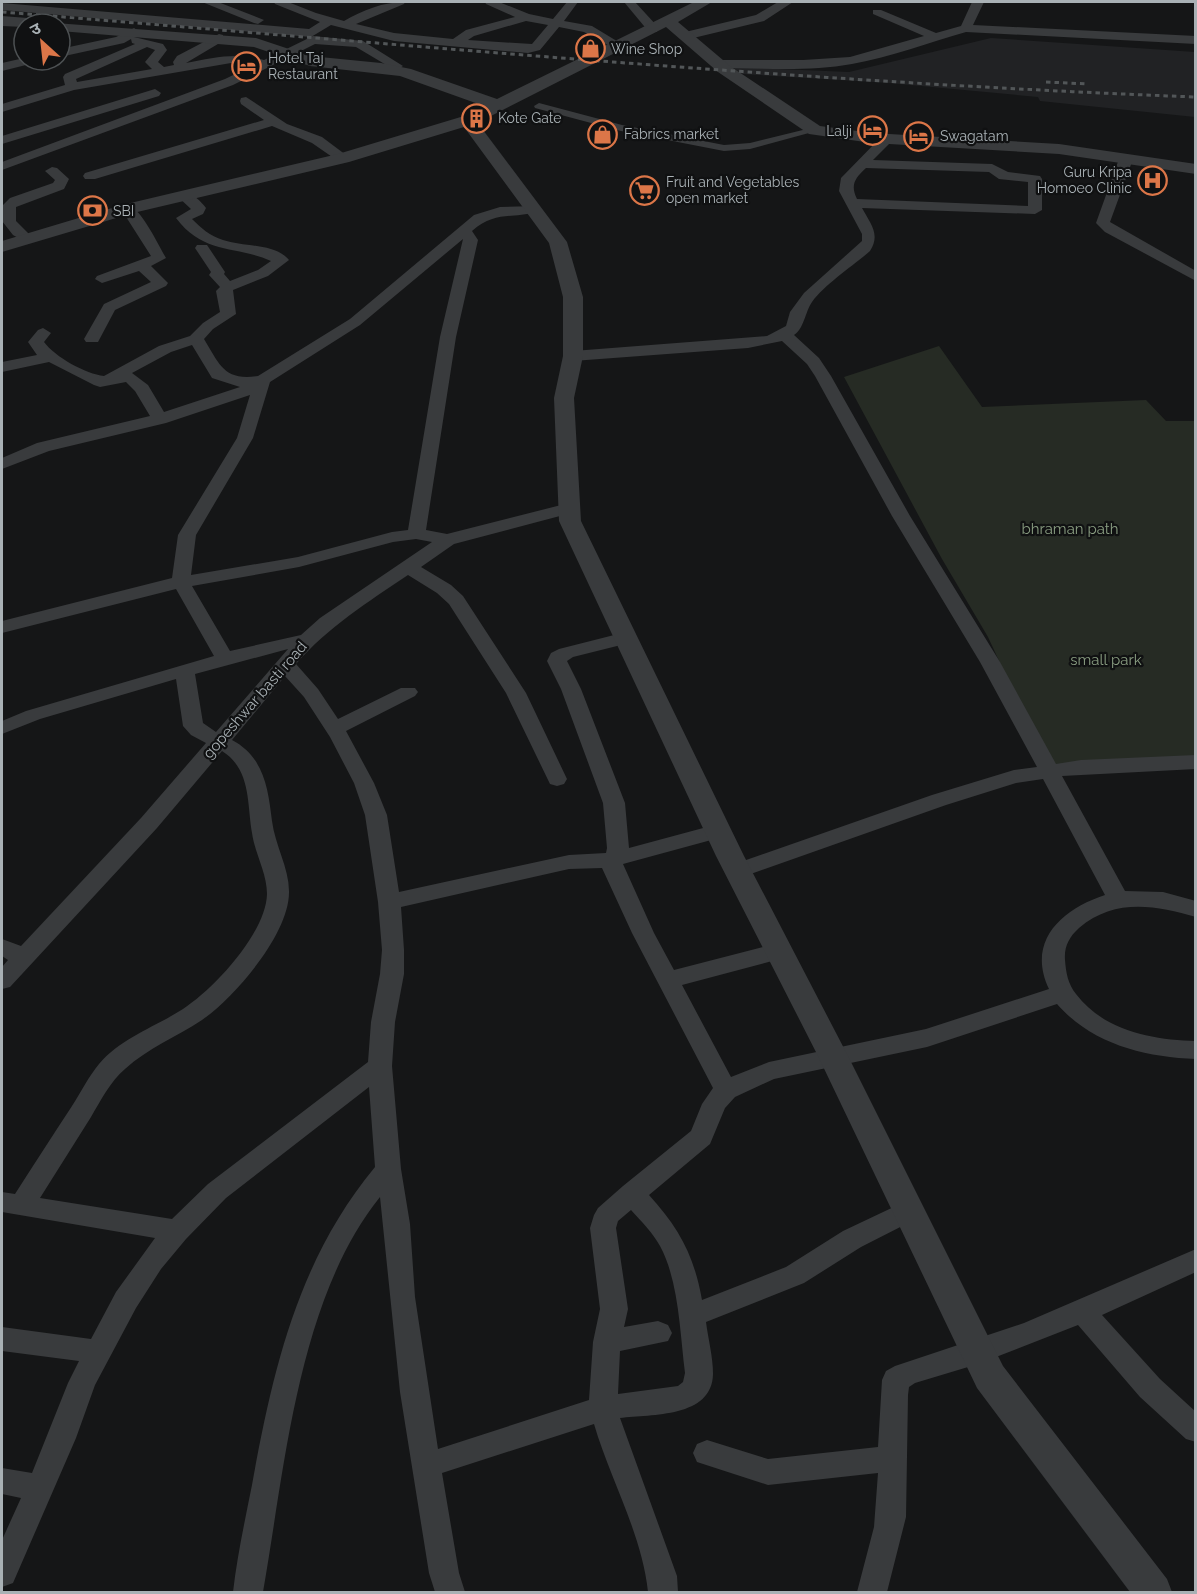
<svg xmlns="http://www.w3.org/2000/svg" width="1197" height="1594" viewBox="0 0 1197 1594" font-family="Raleway,'Noto Sans Devanagari',sans-serif">
	<rect width="100%" height="100%" fill="#151617"/>
	<path fill="#212224" d="M991 38 1195 52V117L1040 101 1038 97 889 83 742 74 732 67 849 72Z"/>
	<path fill="#262b24" d="M939 346 982 407 1146 400 1166 421H1195V756L1050 771 988 637 942 559 844 377Z"/>
	<g fill="none" stroke-linecap="round" stroke-linejoin="round">
		<path fill="#393b3d" fill-rule="evenodd" d="M539 103 622 125 724 145 750 143 815 127 820 130 750 149 724 151 621 131 535 108 534 106Z"/>
		<g fill="#393b3d" fill-rule="evenodd">
			<path d="M202 2H218L264 20 258 24 254 23Z"/>
			<path d="M274 2H288L316 13 344 21C363 10 383 2 405 2L404 4 356 24 394 33 453 39 466 30 515 17 486 4 485 2H499L529 14 553 19 567 2H578L564 21 592 26 625 46 623 49H615L584 32 559 27 540 50 528 53 394 41 331 25 311 37 2 10V3L309 29 320 22 275 4ZM526 21 548 25 532 44 468 40 474 36Z"/>
			<path d="M624 2H635L657 26V32H649Z"/>
			<path d="M778 2H793L764 21 685 40 679 36 681 33 756 15Z"/>
			<path d="M972 2H984L973 25 1196 36V44L966 32C930 42 891 57 852 64 809 72 762 68 718 68L712 64 718 60H803L850 57 924 36 873 14V10H881L936 33 961 26Z"/>
			<path d="M134 28 140 32 134 37 163 44 167 50 158 62 164 67 174 65 173 62 177 56 219 34 223 35V41L186 63C213 58 237 52 264 60L313 36 363 41 403 66 397 70 393 69 356 47 315 44 233 85 2 170V162L225 79 254 65 231 63 74 90 2 112V104L65 85 63 77 65 74 135 44 132 43 131 39 124 43 60 57V49L116 37ZM147 47 155 50 145 62 152 69 77 82 76 79Z"/>
			<path d="M24 58V60H36L34 63 2 71V63Z"/>
			<path d="M155 89 161 93 159 96 2 144V136Z"/>
			<path d="M246 97 287 124 322 137 350 158 343 162 338 161 312 143 272 126 95 179H85L83 176 85 173 264 120 241 104 240 101 241 98Z"/>
			<path d="M888 134 895 138 873 160 992 164 1008 172 1040 176 1042 179V210L1035 214 862 208C870 223 881 234 870 251 853 266 825 284 812 302 805 312 804 329 794 335L819 358 831 376 910 516 1000 662 1056 764 1081 760 1196 755V769L1062 776 1125 891 1163 892 1196 901V917C1155 905 1114 898 1079 928 1069 937 1064 947 1065 960 1066 973 1068 984 1076 994 1104 1031 1153 1040 1196 1041V1059C1144 1057 1092 1044 1057 1004L927 1047 774 1079 735 1097 725 1108 710 1144 649 1195C679 1228 694 1255 702 1300L786 1267 843 1231 900 1204 909 1201 918 1204 922 1211 918 1218 861 1247 804 1283 706 1322C708 1338 713 1357 713 1374 712 1418 652 1414 620 1418L677 1576 678 1592H648C642 1534 610 1479 594 1424L442 1473 459 1573 465 1592H435L429 1573 400 1392 380 1197C298 1299 285 1467 263 1592H233C237 1557 245 1520 252 1485 273 1369 298 1260 375 1167L369 1087 226 1198 186 1239 161 1269 136 1308 95 1385 76 1438 13 1583 2 1587V1540L21 1498 2 1494V1468L32 1473 68 1383 79 1361 2 1351V1327L91 1339 116 1292 155 1238 2 1212V1192L15 1194C34 1164 53 1135 72 1106 81 1092 89 1076 99 1064 121 1038 155 1027 183 1009 214 989 266 933 267 894 267 873 255 854 252 833 247 803 251 769 222 751L157 828 10 987 2 989V967L8 960 2 956V939L21 946 141 818 206 743 191 735 183 726 176 679 40 719 2 734V721L26 711 214 656 176 589 2 633V621L172 578 178 535 237 438 250 395 166 423 49 451 2 469V458L37 443 150 416 135 391 126 382 100 387 94 385 49 362 2 372V362L37 355 28 342 38 330 43 328 51 333 44 342C55 357 86 374 104 376L159 346 190 336 203 323 220 312 216 291 220 287 209 275 211 272 195 248 197 245H207L225 272 224 274 230 281 258 270 271 261C235 245 204 255 176 218L191 209 177 196 179 193C190 190 200 200 206 208L203 214 192 219C201 228 210 236 223 240 243 247 275 243 289 260L268 276 233 290 236 314 213 329 204 339C220 365 224 381 258 376L350 319 474 215 500 207 537 206 539 209 537 212C510 219 495 211 472 231L478 240 456 337 426 530 447 534 569 503 575 504 578 508 575 512 454 544 421 567 451 585 463 596 526 693 567 779 564 784 557 786 550 784 506 693 449 604 437 593 408 575C368 602 328 627 296 664L318 689 338 719 401 688H415L418 692 415 696 346 731 374 783 387 815 399 892 569 855 606 853 607 848 603 803 561 689 547 661 551 653 559 649 626 632 633 634 636 638 633 642 573 657 567 661 581 689 625 803 629 848 718 824 726 826 729 831 726 836 623 864 654 933 674 970 779 943 787 945 790 951 787 957 682 985 731 1077 769 1062 926 1029 1049 989C1026 941 1062 909 1105 895L1043 779 1016 783 946 805 745 876 737 878 729 876 726 871 729 866 932 795 1014 770 1037 767 980 662 892 516 815 376 807 364 782 341 748 348 573 361 565 356 573 351 767 336 786 326 790 312 804 293 862 241V234L839 191 841 178 883 135ZM866 168 989 172 999 179 1028 182V206L857 199C850 185 855 178 866 168ZM463 239 440 337 408 530 392 532 298 557 191 575 196 535 253 438 270 382 360 325ZM192 345 212 378 240 387 164 412 148 385 132 373 171 352ZM416 539 432 542 320 618 301 635 230 651 192 586 299 567 393 542ZM288 649 216 732 203 723 195 674ZM285 676 304 697 330 737 354 783 365 815 378 902 382 950 380 974 371 1022 368 1062 208 1184 172 1219 40 1198C57 1171 74 1144 91 1117 101 1100 110 1082 125 1069 148 1048 176 1037 202 1020 235 997 290 933 289 891 289 868 275 845 272 821 268 788 264 757 232 740ZM602 868 632 933 713 1088 702 1104 691 1131 623 1186 598 1208 594 1215 590 1228 600 1309 593 1342 589 1400 438 1449 415 1297 410 1224 401 1169 392 1066 395 1022 404 974V950L401 907 569 869ZM631 1210C641 1221 653 1233 660 1246 679 1281 680 1334 685 1373L683 1382 678 1386 618 1394 620 1351 668 1341 672 1333 668 1325 658 1321 624 1327 628 1309 616 1228 618 1221Z"/>
			<path d="M1126 155 1133 159 1110 222 1196 271V281L1105 232 1096 223 1119 159Z"/>
			<path d="M52 167 57 168 69 179 64 189 16 207V221L34 239 27 243 13 235 2 221V206L10 198 53 183 55 180 45 171Z"/>
			<path d="M128 205C141 208 159 246 166 258L151 266 168 283 166 286 115 310 98 342H86L84 339 104 304 151 282 139 271 102 283 95 279 97 276 151 256 121 209Z"/>
			<path d="M1196 1249V1272L1102 1315 1160 1379 1196 1412V1442L1186 1439 1140 1397 1078 1325 978 1364 915 1383 909 1387 908 1395 906 1517 887 1592H857L874 1527 878 1473 768 1485 697 1462 693 1453 697 1444 707 1440 768 1459 878 1447 882 1380 886 1371 895 1366 1024 1323Z"/>
		</g>
		<g fill="#393b3d" fill-rule="evenodd">
			<path d="M694 2H712L678 22 730 66 820 126 872 133 1059 144 1196 164V174L1059 154 872 143 809 134 718 72 666 27 487 118H477V122L567 242 583 297V356L574 398 581 521 744 856 848 1056 1003 1366 1167 1579 1172 1592H1130L977 1388 818 1056 716 856 559 521 554 398 563 356V297L549 243 464 127 349 162 133 213 2 252V241L122 205 338 154 464 116H474L475 110 484 106 400 76 310 66 254 47 60 31V24L55 23 256 38 310 56 381 63 411 69 497 99Z"/>
			<path d="M2 16 40 19 48 24H24V27L2 26Z"/>
		</g>
		<g stroke="#525658" stroke-width="3" stroke-dasharray="4.5 4" stroke-linecap="butt">
			<path d="M2 12C400 44 797 82 1196 97"/>
			<path d="M1046 82 1088 84"/>
		</g>
	</g>
	<defs>
		<symbol id="shop-ring" viewBox="-11 -11 22 22"><circle r="9.5" fill="#101112" stroke="#dc7648" stroke-width="1.5"/><path d="M-5-2.5h2.3a2.7 3.5 0 0 1 5.4 0H5L5.5 6h-11ZM-1.5-2.5h3a1.5 2.3 0 0 0-3 0Z" fill="#dc7648"/></symbol>
		<symbol id="hotel-ring" viewBox="-11 -11 22 22"><circle r="9.5" fill="#101112" stroke="#dc7648" stroke-width="1.5"/><path d="M-6-4.5h1.5V1H6V5H4.5V3h-9V5H-6ZM-4 0a1.8 1.8 0 1 1 3.6 0ZM.5 0V-2.5h3Q6-2.5 6 0Z" fill="#dc7648"/></symbol>
		<symbol id="building-ring" viewBox="-11 -11 22 22"><circle r="9.5" fill="#101112" stroke="#dc7648" stroke-width="1.5"/><path d="M-4-6H4V6H1V3H-1V6H-4ZM-2.5-4.3h1.7v1.8h-1.7ZM.8-4.3h1.7v1.8H.8ZM-2.5-1h1.7V.8h-1.7ZM.8-1h1.7V.8H.8Z" fill="#dc7648"/></symbol>
		<symbol id="hospital-ring" viewBox="-11 -11 22 22"><circle r="9.5" fill="#101112" stroke="#dc7648" stroke-width="1.5"/><path d="M-5-5h3v3.5h4V-5h3V5h-3V1.5h-4V5h-3Z" fill="#dc7648"/></symbol>
		<symbol id="supermarket-ring" viewBox="-11 -11 22 22"><circle r="9.5" fill="#101112" stroke="#dc7648" stroke-width="1.5"/><path d="M-6-5.5h2.5l.6 2H6L4.5 2H-2.5L-4.4-4H-6ZM-1.5 3.2a1.3 1.3 0 1 0 .1 0ZM3 3.2a1.3 1.3 0 1 0 .1 0Z" fill="#dc7648"/></symbol>
		<symbol id="bank-ring" viewBox="-11 -11 22 22"><circle r="9.5" fill="#101112" stroke="#dc7648" stroke-width="1.5"/><path d="M-6-4H6V4H-6ZM0-2.3a2.3 2.3 0 1 0 0 4.6a2.3 2.3 0 1 0 0-4.6Z" fill="#dc7648"/></symbol>
	</defs>
	<g fill-rule="evenodd">
		<use href="#shop-ring" x="574" y="32" width="33" height="33"/>
		<use href="#hotel-ring" x="230" y="50" width="33" height="33"/>
		<use href="#building-ring" x="460" y="102" width="33" height="33"/>
		<use href="#hotel-ring" x="856" y="114" width="33" height="33"/>
		<use href="#shop-ring" x="586" y="118" width="33" height="33"/>
		<use href="#hotel-ring" x="902" y="120" width="33" height="33"/>
		<use href="#hospital-ring" x="1136" y="164" width="33" height="33"/>
		<use href="#supermarket-ring" x="628" y="174" width="33" height="33"/>
		<use href="#bank-ring" x="76" y="194" width="33" height="33"/>
	</g>
	<g text-anchor="middle" stroke-width="4.5" stroke-linejoin="round" paint-order="stroke">
		<g font-size="14" fill="#a9b1b5" stroke="#101112" text-anchor="start">
			<text x="611" y="54">Wine Shop</text>
			<text x="268" y="63">Hotel Taj<tspan x="268" dy="16">Restaurant</tspan></text>
			<text x="498" y="123">Kote Gate</text>
			<text x="852" y="136" text-anchor="end">Lalji</text>
			<text x="624" y="139">Fabrics market</text>
			<text x="940" y="141">Swagatam</text>
			<text x="1132" y="177" text-anchor="end">Guru Kripa<tspan x="1132" dy="16">Homoeo Clinic</tspan></text>
			<text x="666" y="187">Fruit and Vegetables<tspan x="666" dy="16">open market</tspan></text>
			<text x="113" y="216">SBI</text>
		</g>
		<g font-size="15" fill="#8a9e82" stroke="#101112">
			<text x="1070" y="534">bhraman path</text>
			<text x="1106" y="665">small park</text>
		</g>
		<g font-size="15" fill="#a9b1b5" stroke="#101112">
			<text transform="translate(255 700) rotate(-49)" y="5">gopeshwar basti road</text>
		</g>
	</g>
	<rect width="1197" height="1594" fill="none" stroke="#a9b1b5" stroke-width="6"/>
	<g transform="translate(42 42) rotate(333)"><circle r="28" fill="#101112" stroke="#4d5153" stroke-width="1.5"/>
	<path d="M0-4.5L10 22L0 15L-10 22Z" fill="#dc7648"/>
	<text y="-9" font-size="16" font-weight="bold" text-anchor="middle" fill="#a9b1b5">उ</text>
	</g>
</svg>
